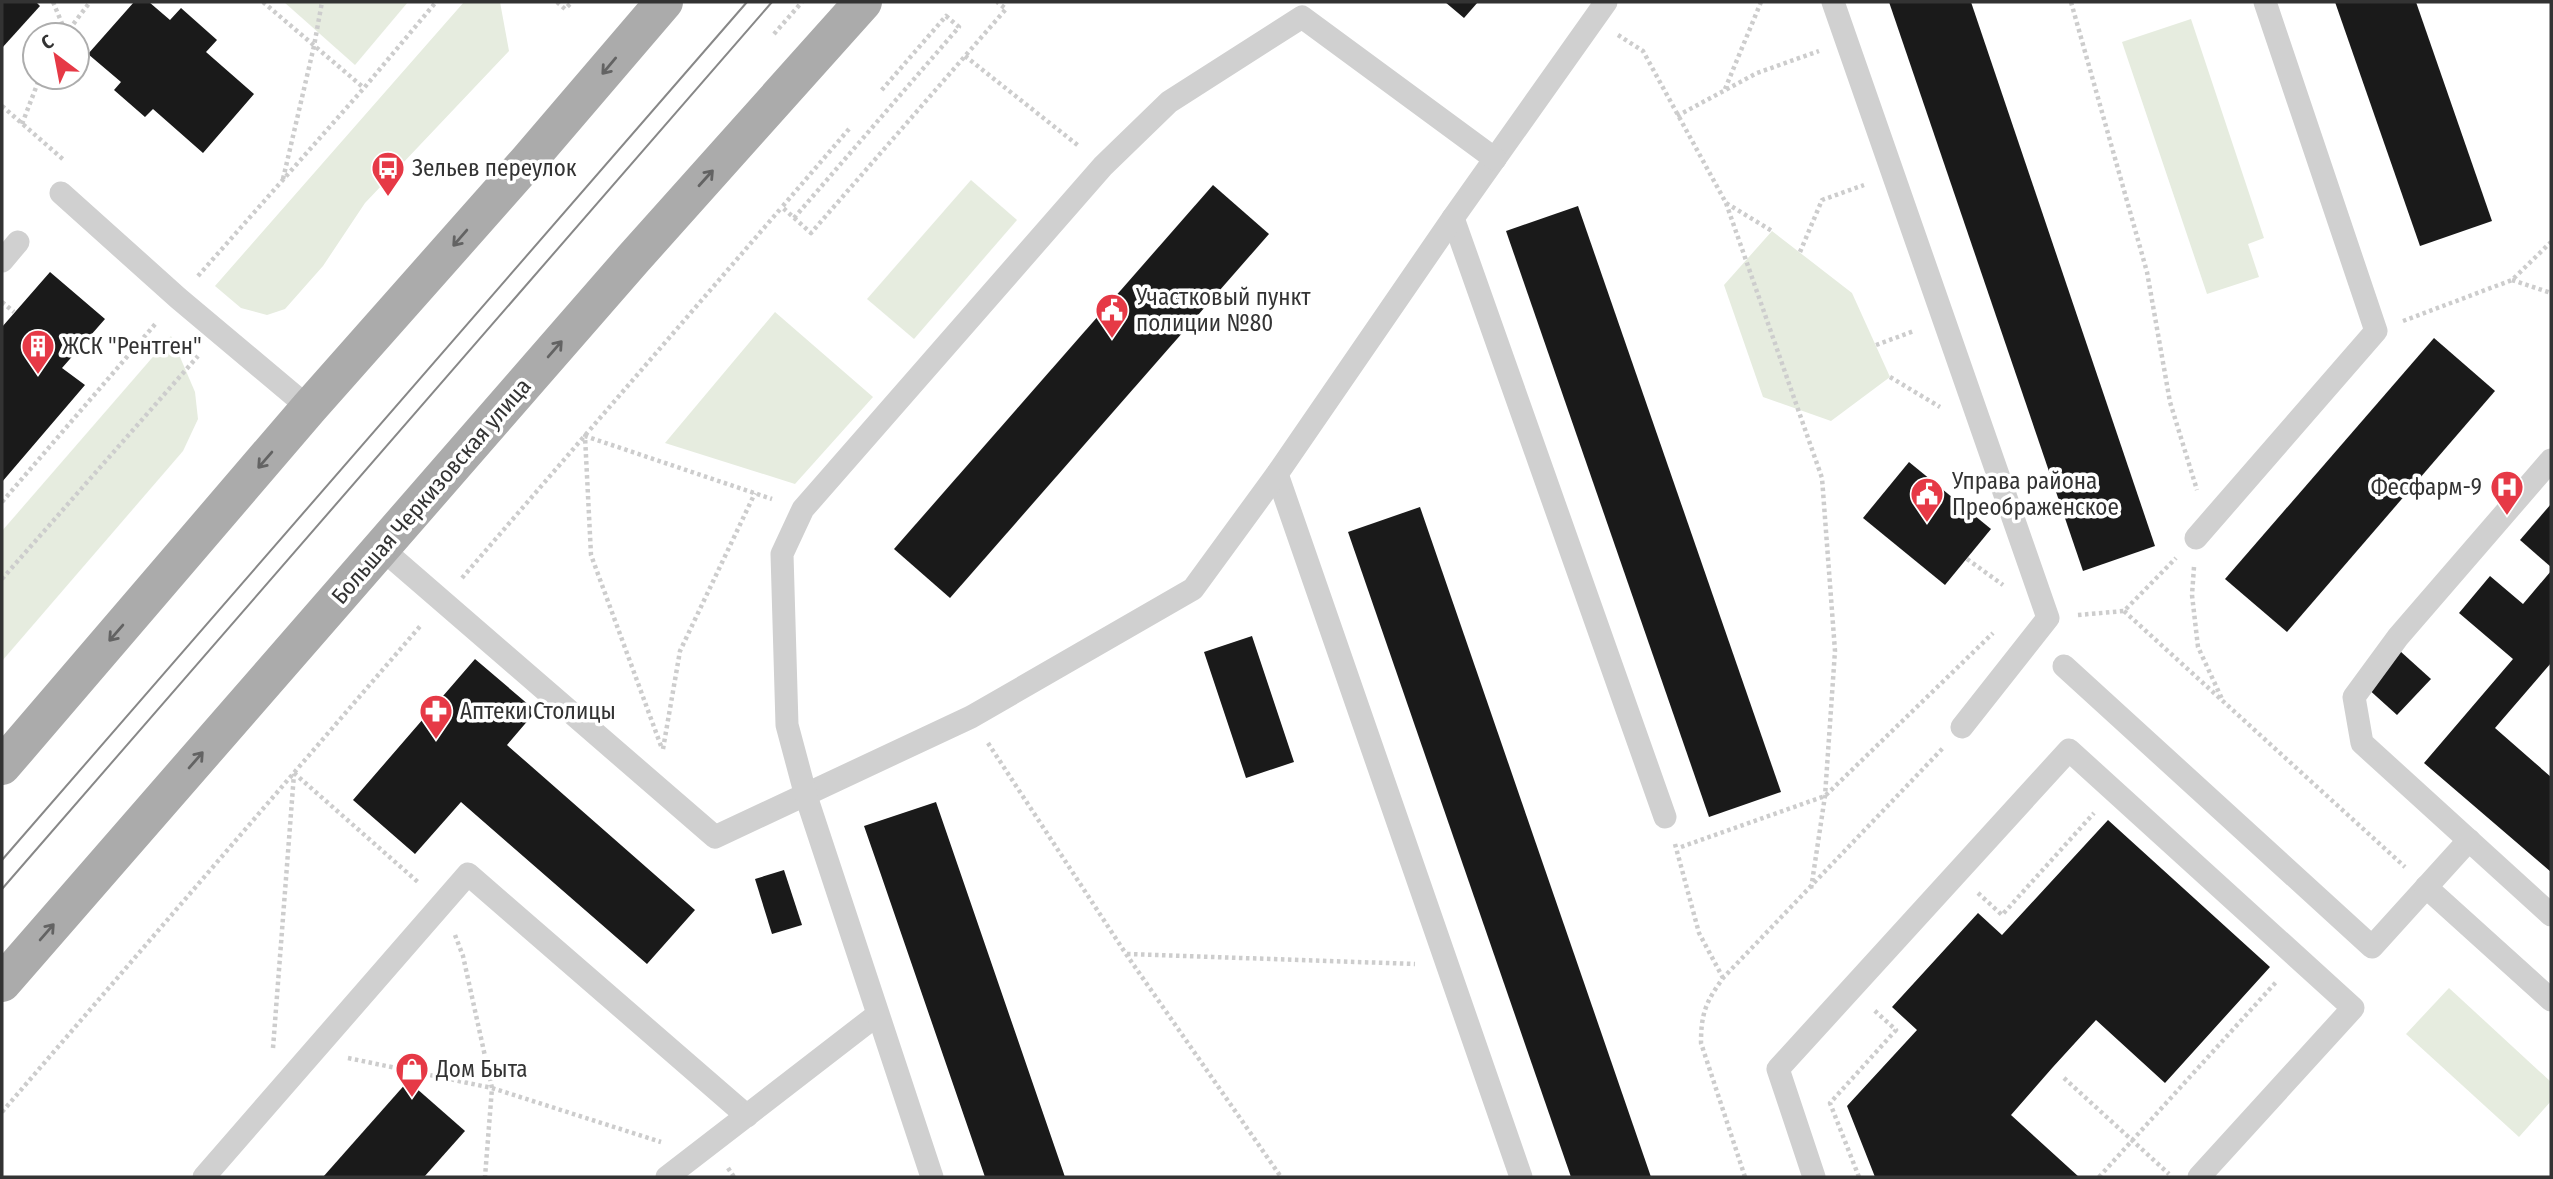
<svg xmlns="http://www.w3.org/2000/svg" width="2553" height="1179" viewBox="0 0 2553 1179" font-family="'Fira Sans Condensed',sans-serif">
	<rect width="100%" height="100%" fill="#fff"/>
	<g fill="#e6ecdf">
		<path d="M284 2H408L355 65Z"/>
		<path d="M464 2H500L509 51 365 203 323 266 285 309 267 315 241 308 215 286Z"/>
		<path d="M2191 19 2264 238 2248 244 2259 277 2207 294 2122 42Z"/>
		<path d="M971 180 1017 220 914 339 867 299Z"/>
		<path d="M1772 231 1852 293 1890 377 1831 421 1763 397 1724 285Z"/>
		<path d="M775 312 873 397 795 484 665 443Z"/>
		<path d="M171 336 195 392 198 419 183 451 2 661V531Z"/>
		<path d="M2449 988 2551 1082V1101L2519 1137 2406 1034Z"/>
	</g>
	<g fill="#1a1a1a">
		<path d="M2 2H36L40 6 2 48Z"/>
		<path d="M134 2H149L170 20 181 8 217 40 206 52 254 94 203 153 153 109 145 117 114 90 121 82 88 54Z"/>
		<path d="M1445 2H1478L1464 18Z"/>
		<path d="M1889 2H1971L2155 546 2083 571Z"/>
		<path d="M2335 2H2416L2492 221 2420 246Z"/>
		<path d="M1213 185 1269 234 950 598 894 549Z"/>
		<path d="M1578 206 1781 792 1709 817 1506 231Z"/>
		<path d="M50 272 105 319 62 368 85 385 2 482V327Z"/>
		<path d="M2434 338 2495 391 2287 632 2225 579Z"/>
		<path d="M1909 462 1991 529 1945 585 1863 518Z"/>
		<path d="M2551 504V567L2520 540Z"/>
		<path d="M1420 507 1651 1177H1571L1434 781 1348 532Z"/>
		<path d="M2551 571V663L2495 728 2551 777V872L2424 763 2513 659 2459 613 2490 576 2523 604Z"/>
		<path d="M1252 636 1294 762 1246 778 1204 652Z"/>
		<path d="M2400 651 2431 679 2397 715 2366 687Z"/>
		<path d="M475 659 536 711 507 745 695 910 647 964 461 802 415 854 353 800Z"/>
		<path d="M936 802 1065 1177H985L880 872 864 826Z"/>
		<path d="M2108 820 2270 967 2165 1083 2096 1020 2053 1067 2011 1115 2079 1177H1875L1847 1106 1917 1030 1892 1007 1978 913 2002 935Z"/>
		<path d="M784 870 802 925 772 934 755 879Z"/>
		<path d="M408 1081 465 1131 424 1177H323Z"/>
	</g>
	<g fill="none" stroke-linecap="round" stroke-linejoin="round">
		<g stroke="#cdcdcd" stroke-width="4.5" stroke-dasharray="3.5 3.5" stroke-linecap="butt">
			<path d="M53 2 66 33"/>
			<path d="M263 2 364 88"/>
			<path d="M557 2 565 9 572 2"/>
			<path d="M2071 2 2147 272 2170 402 2197 490"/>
			<path d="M774 34 802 2"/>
			<path d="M65 35 90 2"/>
			<path d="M1618 35 1643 51 1726 203 1772 231"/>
			<path d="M965 56 1080 147"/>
			<path d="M1725 89 1761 2"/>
			<path d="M2 106 65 161"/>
			<path d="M1677 116 1757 73 1819 51"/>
			<path d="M22 124 40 77"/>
			<path d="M849 129 782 207 811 233 1006 9 997 2"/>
			<path d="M283 179 314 46 322 2"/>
			<path d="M1726 203 1822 478 1835 651 1825 796 1811 889"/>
			<path d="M794 218 959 27 946 16 880 92"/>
			<path d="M1800 252 1822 200 1864 185"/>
			<path d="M198 276 364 88 436 2"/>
			<path d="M2512 280 2551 293"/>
			<path d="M2 302 14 312"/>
			<path d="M2403 321 2512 280 2551 242"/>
			<path d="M1876 345 1914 331"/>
			<path d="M1890 377 1940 407"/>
			<path d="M2 502 157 322"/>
			<path d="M1967 559 2003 585"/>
			<path d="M2194 567 2192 595 2198 647 2222 699"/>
			<path d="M462 578 782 207"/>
			<path d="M2 579 198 356"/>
			<path d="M2124 611 2405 867"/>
			<path d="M2078 615 2124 611 2176 558"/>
			<path d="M988 743 1126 954 1281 1177"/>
			<path d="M661 746 591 555 585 436 772 499"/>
			<path d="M663 749 680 651 755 493"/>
			<path d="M294 773 419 883"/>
			<path d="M1675 844 1699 933 1723 978"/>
			<path d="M1681 847 1825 796 1993 633"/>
			<path d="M1978 893 2002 915 2094 813"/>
			<path d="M455 935 463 956 492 1088 485 1177"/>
			<path d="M1127 954 1415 964"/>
			<path d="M273 1048 294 774"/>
			<path d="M348 1058 492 1088 661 1142"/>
			<path d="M2064 1078 2169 1174"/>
			<path d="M2 1112 422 624"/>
			<path d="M728 1168 734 1177"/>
			<path d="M1745 1177 1701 1043C1701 1013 1706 1002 1723 978L1943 748"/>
			<path d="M1859 1177 1830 1103 1896 1030 1874 1010"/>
			<path d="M2099 1177 2277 981"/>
		</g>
		<g stroke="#d0d0d0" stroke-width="23">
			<path d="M1833 2 2048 618 1962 727"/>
			<path d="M61 193 178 298 309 408"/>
			<path d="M1453 218 1665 817"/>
			<path d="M2 261 18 242"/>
			<path d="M2551 460 2398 637 2354 697 2362 743 2551 915"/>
			<path d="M1277 474 1521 1177"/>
			<path d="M2196 538 2376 331 2265 2"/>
			<path d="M381 548 715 837 971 717 1193 589 1277 474 1453 218 1606 2"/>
			<path d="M2064 666 2372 947 2469 840"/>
			<path d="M2426 887 2551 1000"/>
			<path d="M204 1177 468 874 747 1116"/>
			<path d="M667 1177 877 1015"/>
			<path d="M932 1177 806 796 787 725 782 554 803 509 1103 166 1169 102 1302 17 1495 159"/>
			<path d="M1814 1177 1778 1069 2069 750 2353 1008 2199 1177"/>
		</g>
		<g stroke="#ababab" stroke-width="38">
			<path d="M2 766 309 408 527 162 664 2"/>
			<path d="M2 983 633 259 863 2"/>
		</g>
		<g stroke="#888" stroke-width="2">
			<path d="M2 860 747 2"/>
			<path d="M2 889 772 2"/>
		</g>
	</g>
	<defs><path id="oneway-shaft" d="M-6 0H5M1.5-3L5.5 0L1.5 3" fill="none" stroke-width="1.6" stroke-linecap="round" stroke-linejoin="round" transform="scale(1.75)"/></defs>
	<g stroke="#636363">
		<use href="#oneway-shaft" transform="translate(609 66) rotate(130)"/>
		<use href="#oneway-shaft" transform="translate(706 178) rotate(-48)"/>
		<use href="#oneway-shaft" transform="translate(460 238) rotate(131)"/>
		<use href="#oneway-shaft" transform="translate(555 349) rotate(-49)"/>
		<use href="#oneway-shaft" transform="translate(265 460) rotate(131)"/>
		<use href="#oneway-shaft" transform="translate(116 633) rotate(131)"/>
		<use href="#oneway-shaft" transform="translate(196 760) rotate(-49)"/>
		<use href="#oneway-shaft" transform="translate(47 932) rotate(-49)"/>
	</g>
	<defs>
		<symbol id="bus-pin" viewBox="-11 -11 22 30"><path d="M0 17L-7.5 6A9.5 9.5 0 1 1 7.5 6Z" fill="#e63946" stroke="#fff"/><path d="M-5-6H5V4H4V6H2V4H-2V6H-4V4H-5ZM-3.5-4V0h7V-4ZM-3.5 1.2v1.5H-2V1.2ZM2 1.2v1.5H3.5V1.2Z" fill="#fff"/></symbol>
		<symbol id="civic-pin" viewBox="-11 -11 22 30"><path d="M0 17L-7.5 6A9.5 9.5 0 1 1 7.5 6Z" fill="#e63946" stroke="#fff"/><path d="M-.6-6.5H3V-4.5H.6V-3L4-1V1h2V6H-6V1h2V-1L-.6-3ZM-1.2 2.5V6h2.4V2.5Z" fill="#fff"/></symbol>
		<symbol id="building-pin" viewBox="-11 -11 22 30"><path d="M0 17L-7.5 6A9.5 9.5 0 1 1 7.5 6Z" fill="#e63946" stroke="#fff"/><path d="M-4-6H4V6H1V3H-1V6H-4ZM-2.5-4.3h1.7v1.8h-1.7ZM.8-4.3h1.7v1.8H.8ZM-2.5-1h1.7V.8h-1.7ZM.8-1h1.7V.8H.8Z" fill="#fff"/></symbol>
		<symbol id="hospital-pin" viewBox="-11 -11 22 30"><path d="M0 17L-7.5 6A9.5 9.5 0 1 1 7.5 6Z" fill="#e63946" stroke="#fff"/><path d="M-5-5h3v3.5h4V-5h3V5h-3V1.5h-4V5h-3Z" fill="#fff"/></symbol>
		<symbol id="pharmacy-pin" viewBox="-11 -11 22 30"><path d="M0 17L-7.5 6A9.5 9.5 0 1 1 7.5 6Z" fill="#e63946" stroke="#fff"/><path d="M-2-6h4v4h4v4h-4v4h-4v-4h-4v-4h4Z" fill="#fff"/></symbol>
		<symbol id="shop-pin" viewBox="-11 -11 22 30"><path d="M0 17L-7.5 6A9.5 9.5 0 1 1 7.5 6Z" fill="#e63946" stroke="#fff"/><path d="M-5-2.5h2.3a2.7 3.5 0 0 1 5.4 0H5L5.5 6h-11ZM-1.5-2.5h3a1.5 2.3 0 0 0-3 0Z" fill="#fff"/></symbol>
	</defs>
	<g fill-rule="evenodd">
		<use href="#bus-pin" x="369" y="149" width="38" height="52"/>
		<use href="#civic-pin" x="1093" y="291" width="38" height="52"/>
		<use href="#building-pin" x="19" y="327" width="38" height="52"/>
		<use href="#hospital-pin" x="2488" y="468" width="38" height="52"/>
		<use href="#civic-pin" x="1908" y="475" width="38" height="52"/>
		<use href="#pharmacy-pin" x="417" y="692" width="38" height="52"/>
		<use href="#shop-pin" x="393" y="1050" width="38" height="52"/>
	</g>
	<g text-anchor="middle" stroke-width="7" stroke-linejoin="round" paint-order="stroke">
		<g font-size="23" fill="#333" stroke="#fff" text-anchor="start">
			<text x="412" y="176">Зельев переулок</text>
			<text x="1136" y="305">Участковый пункт<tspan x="1136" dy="26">полиции №80</tspan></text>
			<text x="62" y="354">ЖСК "Рентген"</text>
			<text x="1952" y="489">Управа района<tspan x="1952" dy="26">Преображенское</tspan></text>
			<text x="2482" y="495" text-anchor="end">Фесфарм-9</text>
			<text x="460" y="719">Аптеки Столицы</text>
			<text x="436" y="1077">Дом Быта</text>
		</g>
		<g font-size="23" fill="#333" stroke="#fff">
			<text transform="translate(431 491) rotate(-49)" y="8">Большая Черкизовская улица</text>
		</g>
	</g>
	<rect width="2553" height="1179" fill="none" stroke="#333333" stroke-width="7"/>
	<g transform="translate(56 56) rotate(328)"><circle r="33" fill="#ffffff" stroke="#adadad" stroke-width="2"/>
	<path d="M0-5L12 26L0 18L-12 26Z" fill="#e63946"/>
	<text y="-10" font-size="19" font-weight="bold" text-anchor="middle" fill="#333333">С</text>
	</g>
</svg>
